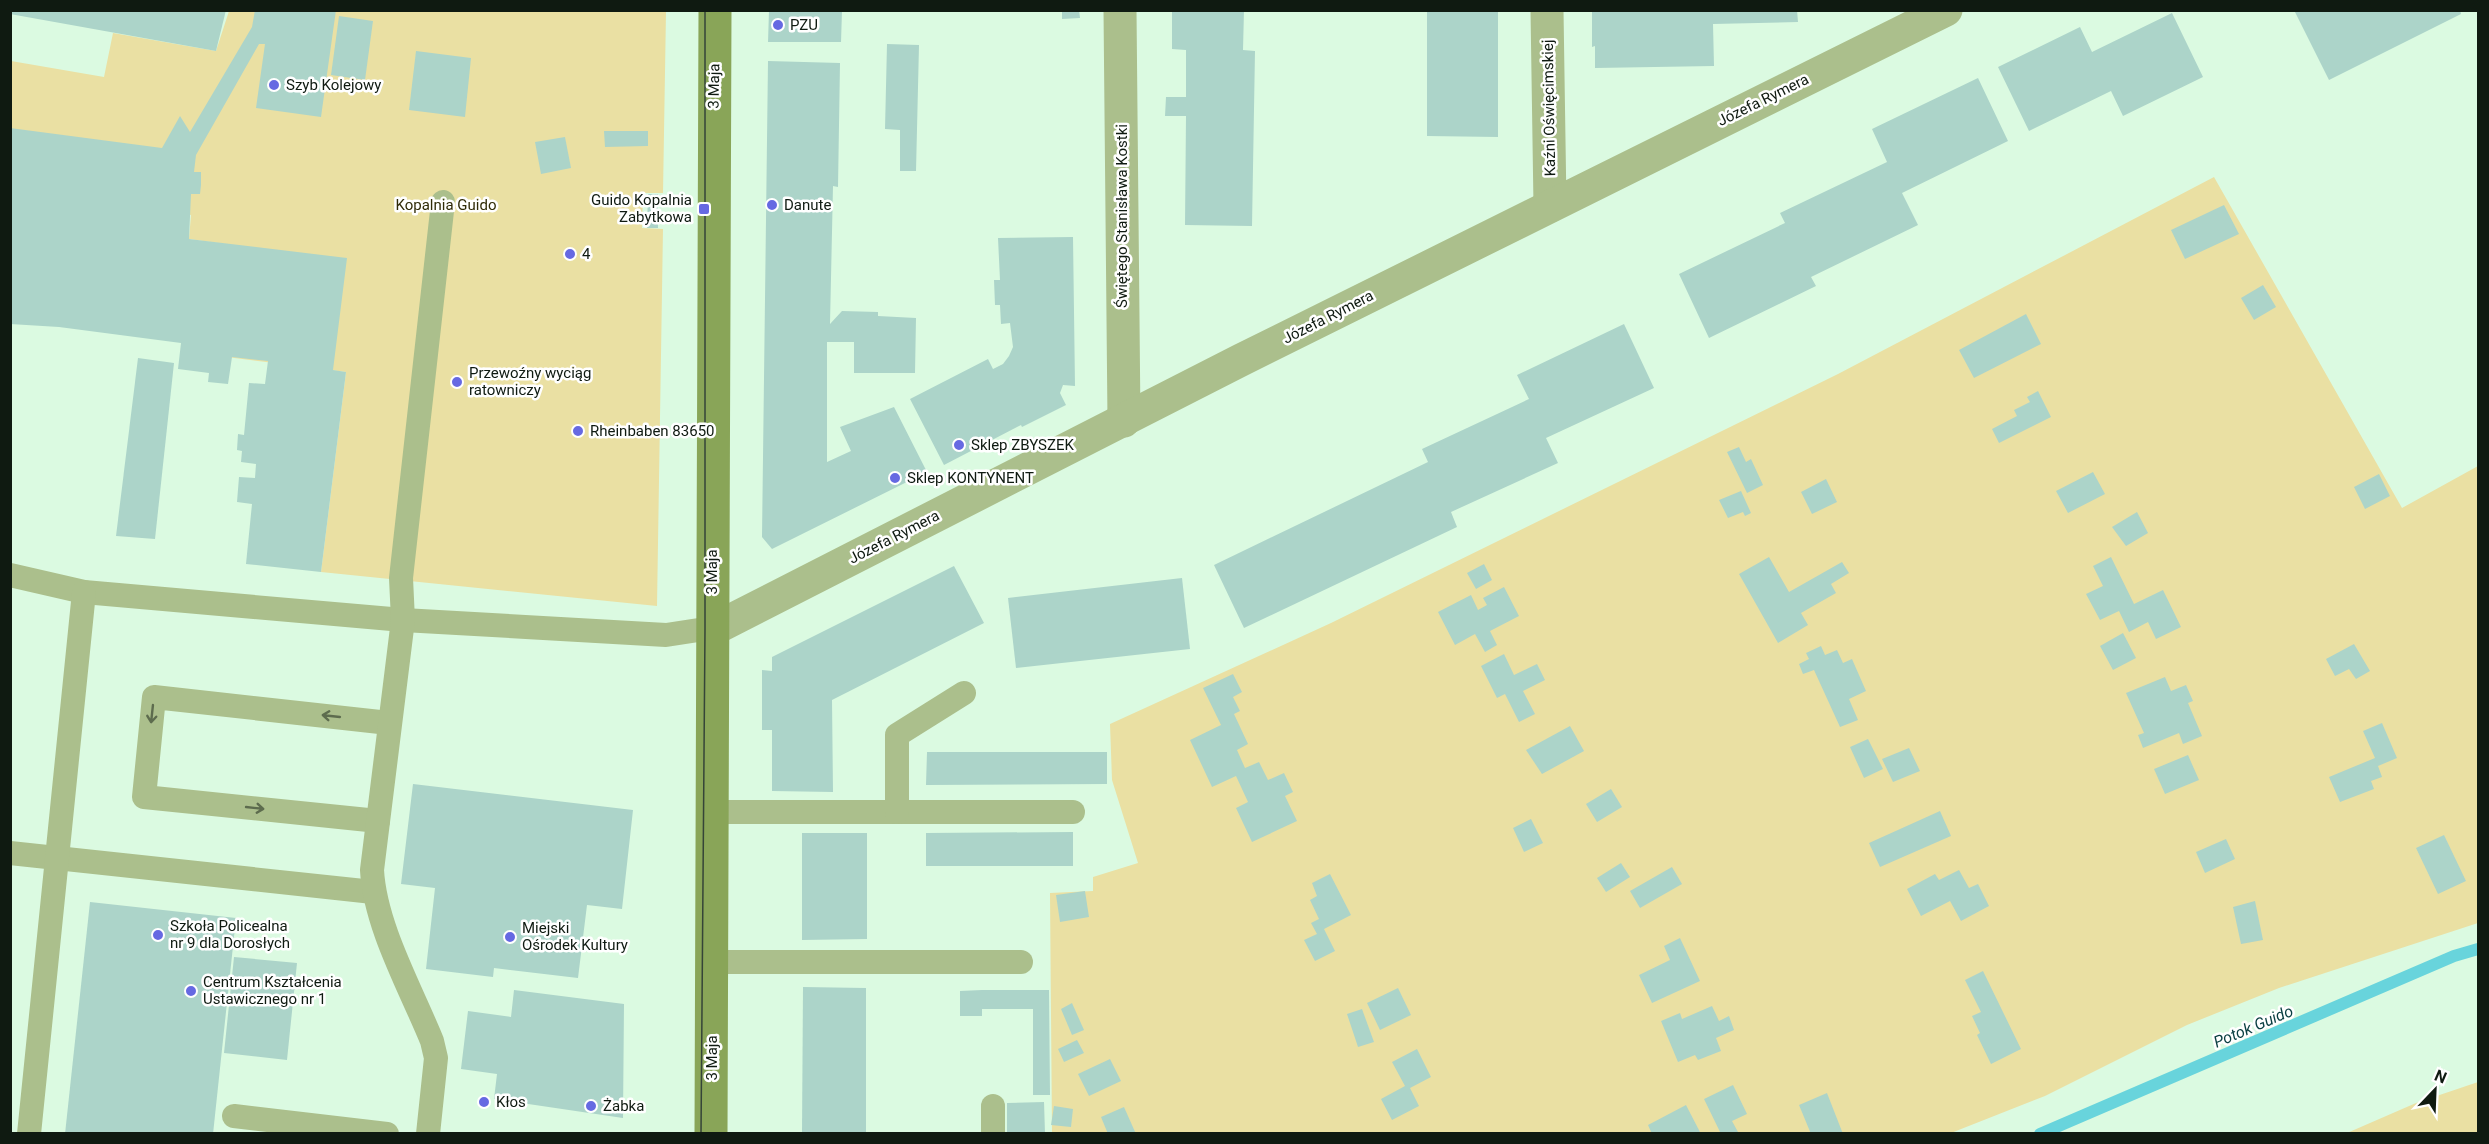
<svg xmlns="http://www.w3.org/2000/svg" width="2489" height="1144" viewBox="0 0 2489 1144" font-family="Roboto,sans-serif">
	<rect width="100%" height="100%" fill="#dbfae1"/>
	<g fill="#eae0a3">
		<path d="M637 10 666 12 663 193H643L642 228 663 229 657 606 321 572 346 372 211 355 225 244 189 239 191 215 11 191V61L104 77 113 33 216 51 229 11Z"/>
		<path d="M2214 177 2402 508 2478 466V923L2279 988 2187 1025 2045 1096 1951 1133H1052L1050 893 1093 891V877L1138 863 1112 780 1110 724 1331 623 1838 374Z"/>
		<path d="M2478 1082V1133H2347L2416 1103Z"/>
	</g>
	<g fill="none" stroke-linecap="round" stroke-linejoin="round">
		<path stroke="#68d4dc" stroke-width="12" d="M2040 1134 2454 956 2478 949"/>
	</g>
	<g fill="#acd4c9">
		<path d="M10 10H226L216 51 10 14Z"/>
		<path d="M255 10H336L321 117 256 108 265 44H259L196 155 194 172H201V185L200 194H191L189 239 347 258 333 370 346 372 321 572 246 564 252 504 237 502 239 477 255 478 256 464 241 462 242 451 237 450 238 434 244 435 249 383 265 384 268 361 232 357 228 384 208 382 209 373 178 369 181 343 59 327 10 324V128L162 148 180 116 190 132 252 27Z"/>
		<path d="M769 10H842L841 42H768Z"/>
		<path d="M1062 10H1079L1080 18 1062 19Z"/>
		<path d="M1172 10H1244L1243 50 1255 51 1252 226 1185 225 1186 116H1165L1166 97H1186V50L1172 49Z"/>
		<path d="M1427 10H1498V137L1427 136Z"/>
		<path d="M1592 10H1797L1798 22 1713 24 1714 66 1595 68V46L1592 47Z"/>
		<path d="M2294 10H2460L2461 14 2329 80Z"/>
		<path d="M2172 13 2203 77 2123 116 2111 91 2029 131 1998 67 2080 27 2092 52Z"/>
		<path d="M339 16 373 21 365 80 331 75Z"/>
		<path d="M887 44 919 45 916 171H900V130L885 129Z"/>
		<path d="M416 51 471 58 465 117 409 110Z"/>
		<path d="M768 61 840 63 838 187 833 186 830 324 842 311 878 312V316L916 318 915 373H854V342H827V462L851 451 840 427 894 407 927 472 772 549 762 537Z"/>
		<path d="M1978 78 2008 141 1902 193 1918 225 1811 277 1816 286 1709 338 1679 274 1785 223 1780 213 1887 162 1872 129Z"/>
		<path d="M604 131H648V146L605 147Z"/>
		<path d="M565 137 571 168 541 174 535 142Z"/>
		<path d="M648 194H658V228H647Z"/>
		<path d="M2224 205 2239 234 2185 259 2171 230Z"/>
		<path d="M1073 237 1075 386 1063 385 1060 393 1066 405 1022 427 1021 425 944 465 910 399 988 359 993 369 1003 364 1009 356 1013 347 1010 323 1001 324 1000 305H995L994 280H1000L998 238Z"/>
		<path d="M2263 285 2276 307 2254 320 2241 298Z"/>
		<path d="M2026 314 2041 344 1974 378 1959 350Z"/>
		<path d="M1624 324 1654 388 1546 438 1558 463 1451 512 1457 527 1244 628 1214 565 1428 462 1422 449 1529 399 1517 375Z"/>
		<path d="M138 358 174 363 155 539 116 536Z"/>
		<path d="M2038 391 2051 417 1999 443 1992 429 2017 416 2014 410 2030 402 2027 397Z"/>
		<path d="M1739 447 1746 462 1751 459 1763 485 1747 493 1727 452Z"/>
		<path d="M2093 472 2105 494 2068 513 2056 491Z"/>
		<path d="M2379 474 2390 496 2365 509 2354 487Z"/>
		<path d="M1826 479 1837 502 1812 514 1801 492Z"/>
		<path d="M1741 491 1751 513 1745 516 1743 512 1728 518 1719 500Z"/>
		<path d="M2137 512 2148 533 2126 546 2112 527Z"/>
		<path d="M1769 557 1789 592 1842 562 1849 573 1831 584 1836 593 1801 613 1808 625 1778 643 1739 574Z"/>
		<path d="M2111 557 2134 604 2163 590 2181 627 2156 639 2148 622 2129 632 2119 611 2100 620 2086 594 2103 586 2093 566Z"/>
		<path d="M1484 564 1492 580 1476 589 1467 573Z"/>
		<path d="M954 566 984 623 832 700 833 792 772 791V730H762V670L772 671V657Z"/>
		<path d="M1182 578 1190 649 1016 668 1008 598Z"/>
		<path d="M1504 587 1519 616 1490 631 1497 645 1485 652 1475 634 1455 645 1438 612 1471 595 1478 610 1487 605 1483 598Z"/>
		<path d="M2123 633 2136 658 2113 670 2100 646Z"/>
		<path d="M2354 644 2370 671 2356 679 2349 669 2335 676 2326 659Z"/>
		<path d="M1821 646 1825 655 1837 650 1843 663 1852 659 1866 691 1849 699 1858 720 1840 727 1814 670 1803 674 1799 664 1809 659 1806 653Z"/>
		<path d="M1504 654 1514 675 1537 664 1545 680 1523 691 1535 714 1519 722 1505 694 1497 698 1481 666Z"/>
		<path d="M1233 674 1242 692 1233 697 1240 711 1234 714 1248 744 1237 750 1245 768 1259 762 1268 780 1284 773 1293 792 1285 796 1297 821 1252 842 1236 808 1248 802 1236 776 1212 787 1190 740 1221 725 1203 688Z"/>
		<path d="M2165 677 2171 691 2186 685 2193 701 2188 703 2202 736 2183 744 2179 733 2143 748 2138 735 2144 733 2126 693Z"/>
		<path d="M2382 723 2397 758 2378 766 2382 777 2371 781 2374 789 2340 802 2329 777 2375 758 2363 731Z"/>
		<path d="M1570 726 1584 751 1542 774 1526 750Z"/>
		<path d="M1868 739 1883 769 1864 778 1850 747Z"/>
		<path d="M1909 748 1920 771 1893 782 1882 759Z"/>
		<path d="M927 752H1107V784L926 785Z"/>
		<path d="M2188 755 2199 780 2165 794 2154 769Z"/>
		<path d="M413 784 633 810 622 909 587 905 578 978 494 968 493 977 426 969 435 888 401 884Z"/>
		<path d="M1611 789 1622 807 1597 822 1586 804Z"/>
		<path d="M1940 811 1951 836 1880 867 1869 843Z"/>
		<path d="M1531 819 1543 843 1524 852 1513 828Z"/>
		<path d="M1073 832V866H926V833Z"/>
		<path d="M802 833H867V939L802 940Z"/>
		<path d="M2444 835 2466 881 2438 894 2416 848Z"/>
		<path d="M2226 839 2235 859 2205 873 2196 852Z"/>
		<path d="M1621 863 1630 877 1606 892 1597 878Z"/>
		<path d="M1672 867 1682 884 1640 908 1630 891Z"/>
		<path d="M1959 870 1969 888 1978 884 1989 906 1961 921 1950 901 1921 916 1907 889 1935 874 1939 880Z"/>
		<path d="M1330 874 1351 915 1324 929 1335 951 1315 961 1304 940 1317 934 1311 923 1319 919 1310 900 1317 896 1312 883Z"/>
		<path d="M1085 891 1089 917 1060 922 1056 895Z"/>
		<path d="M2255 901 2263 940 2241 944 2233 907Z"/>
		<path d="M90 902 236 918 213 1134H65Z"/>
		<path d="M1680 938 1700 981 1652 1003 1639 975 1670 960 1664 946Z"/>
		<path d="M234 957 297 963 287 1060 224 1053Z"/>
		<path d="M1983 971 2021 1049 1991 1064 1977 1035 1980 1033 1972 1016 1981 1012 1965 980Z"/>
		<path d="M803 987 866 988V1134H802Z"/>
		<path d="M1398 988 1411 1015 1380 1030 1367 1003Z"/>
		<path d="M514 990 624 1004 623 1118 494 1099 497 1074 461 1069 468 1011 511 1017Z"/>
		<path d="M982 990H1049L1050 1095H1033V1009H982V1016H960V991Z"/>
		<path d="M1072 1003 1084 1030 1072 1035 1061 1009Z"/>
		<path d="M1712 1006 1719 1021 1729 1016 1734 1030 1716 1038 1721 1051 1698 1060 1695 1055 1678 1062 1661 1021 1680 1013 1682 1019Z"/>
		<path d="M1362 1009 1374 1042 1358 1047 1347 1014Z"/>
		<path d="M1077 1040 1084 1053 1064 1062 1058 1049Z"/>
		<path d="M1417 1049 1431 1077 1410 1088 1419 1106 1392 1120 1381 1099 1405 1086 1392 1062Z"/>
		<path d="M1110 1059 1121 1081 1089 1096 1078 1074Z"/>
		<path d="M1733 1085 1747 1114 1732 1121 1738 1132 1721 1134 1704 1099Z"/>
		<path d="M1827 1093 1843 1134H1811L1799 1105Z"/>
		<path d="M1044 1102 1045 1134H1007V1103Z"/>
		<path d="M1686 1105 1701 1134H1652L1648 1125Z"/>
		<path d="M1054 1106 1073 1109 1071 1127 1051 1125Z"/>
		<path d="M1124 1107 1136 1134H1108L1101 1117Z"/>
	</g>
	<g fill="none" stroke-linecap="round" stroke-linejoin="round">
		<g stroke="#abbf8c" stroke-width="24">
			<path d="M10 575 84 592 403 620 666 635 705 629 712 630"/>
			<path d="M713 812H1073"/>
			<path d="M897 812V735L964 693"/>
			<path d="M378 821 144 797 154 697 389 723"/>
			<path d="M10 853 373 892"/>
			<path d="M712 962H1021"/>
			<path d="M993 1106V1134"/>
			<path d="M234 1116 387 1134"/>
			<path d="M29 1134 84 592"/>
			<path d="M428 1134 436 1058 432 1041C411 989 375 926 372 870L403 620 401 578 443 202"/>
		</g>
		<g stroke="#abbf8c" stroke-width="33">
			<path d="M1120 10 1124 421"/>
			<path d="M1547 10 1550 206"/>
			<path d="M712 630 1241 360 1946 10"/>
		</g>
		<path stroke="#89a558" stroke-width="33" d="M711 1134 715 10"/>
		<path stroke="#354438" stroke-width="1.5" d="M701 1134 705 629V10"/>
	</g>
	<defs><path id="oneway-shaft" d="M-6 0H5M1.5-3L5.5 0L1.5 3" fill="none" stroke-width="1.6" stroke-linecap="round" stroke-linejoin="round" transform="scale(1.5)"/></defs>
	<g stroke="#5d6c4e">
		<use href="#oneway-shaft" transform="translate(152 714) rotate(96)"/>
		<use href="#oneway-shaft" transform="translate(331 716) rotate(-174)"/>
		<use href="#oneway-shaft" transform="translate(255 808) rotate(6)"/>
	</g>
	<g fill="#6669e2" stroke="#fff" stroke-width="2">
		<circle cx="778" cy="25" r="6"/>
		<circle cx="274" cy="85" r="6"/>
		<circle cx="772" cy="205" r="6"/>
		<rect x="698" y="203" width="12" height="12" rx="3"/>
		<circle cx="570" cy="254" r="6"/>
		<circle cx="457" cy="382" r="6"/>
		<circle cx="578" cy="431" r="6"/>
		<circle cx="959" cy="445" r="6"/>
		<circle cx="895" cy="478" r="6"/>
		<circle cx="158" cy="935" r="6"/>
		<circle cx="510" cy="937" r="6"/>
		<circle cx="191" cy="991" r="6"/>
		<circle cx="484" cy="1102" r="6"/>
		<circle cx="591" cy="1106" r="6"/>
	</g>
	<g text-anchor="middle" stroke-width="5" stroke-linejoin="round" paint-order="stroke">
		<g font-size="15" fill="#0f1a11" stroke="#fff" text-anchor="start">
			<text x="790" y="30">PZU</text>
			<text x="286" y="90">Szyb Kolejowy</text>
			<text x="692" y="205" text-anchor="end">Guido Kopalnia<tspan x="692" dy="17">Zabytkowa</tspan></text>
			<text x="784" y="210">Danute</text>
			<text x="582" y="259">4</text>
			<text x="469" y="378">Przewoźny wyciąg<tspan x="469" dy="17">ratowniczy</tspan></text>
			<text x="590" y="436">Rheinbaben 83650</text>
			<text x="971" y="450">Sklep ZBYSZEK</text>
			<text x="907" y="483">Sklep KONTYNENT</text>
			<text x="170" y="931">Szkoła Policealna<tspan x="170" dy="17">nr 9 dla Dorosłych</tspan></text>
			<text x="522" y="933">Miejski<tspan x="522" dy="17">Ośrodek Kultury</tspan></text>
			<text x="203" y="987">Centrum Kształcenia<tspan x="203" dy="17">Ustawicznego nr 1</tspan></text>
			<text x="496" y="1107">Kłos</text>
			<text x="603" y="1111">Żabka</text>
		</g>
		<g font-size="15" fill="#0f1a11" stroke="#fff">
			<text transform="translate(714 86) rotate(-89)" y="5">3 Maja</text>
			<text transform="translate(1763 100) rotate(-26)" y="5">Józefa Rymera</text>
			<text transform="translate(1549 108) rotate(-91)" y="5">Kaźni Oświęcimskiej</text>
			<text transform="translate(1122 216) rotate(-90)" y="5">Świętego Stanisława Kostki</text>
			<text transform="translate(1328 317) rotate(-27)" y="5">Józefa Rymera</text>
			<text transform="translate(894 537) rotate(-27)" y="5">Józefa Rymera</text>
			<text transform="translate(712 572) rotate(-90)" y="5">3 Maja</text>
			<text transform="translate(712 1058) rotate(-90)" y="5">3 Maja</text>
		</g>
		<g font-size="15" fill="#302b07" stroke="#fff">
			<text x="446" y="210">Kopalnia Guido</text>
		</g>
		<g font-size="16" font-style="italic" fill="#093e41" stroke="#fff">
			<text transform="translate(2253 1026) rotate(-23)" y="6">Potok Guido</text>
		</g>
	</g>
	<rect width="2489" height="1144" fill="none" stroke="#0f1a11" stroke-width="24"/>
	<g transform="translate(2435 1090) rotate(23)" stroke="#ffffff" stroke-width="4.5" paint-order="stroke">
	<path d="M0-4.5L10 22L0 15L-10 22Z" fill="#0f1a11"/>
	<text y="-9" font-size="16" font-weight="bold" text-anchor="middle" fill="#0f1a11">N</text>
	</g>
</svg>
